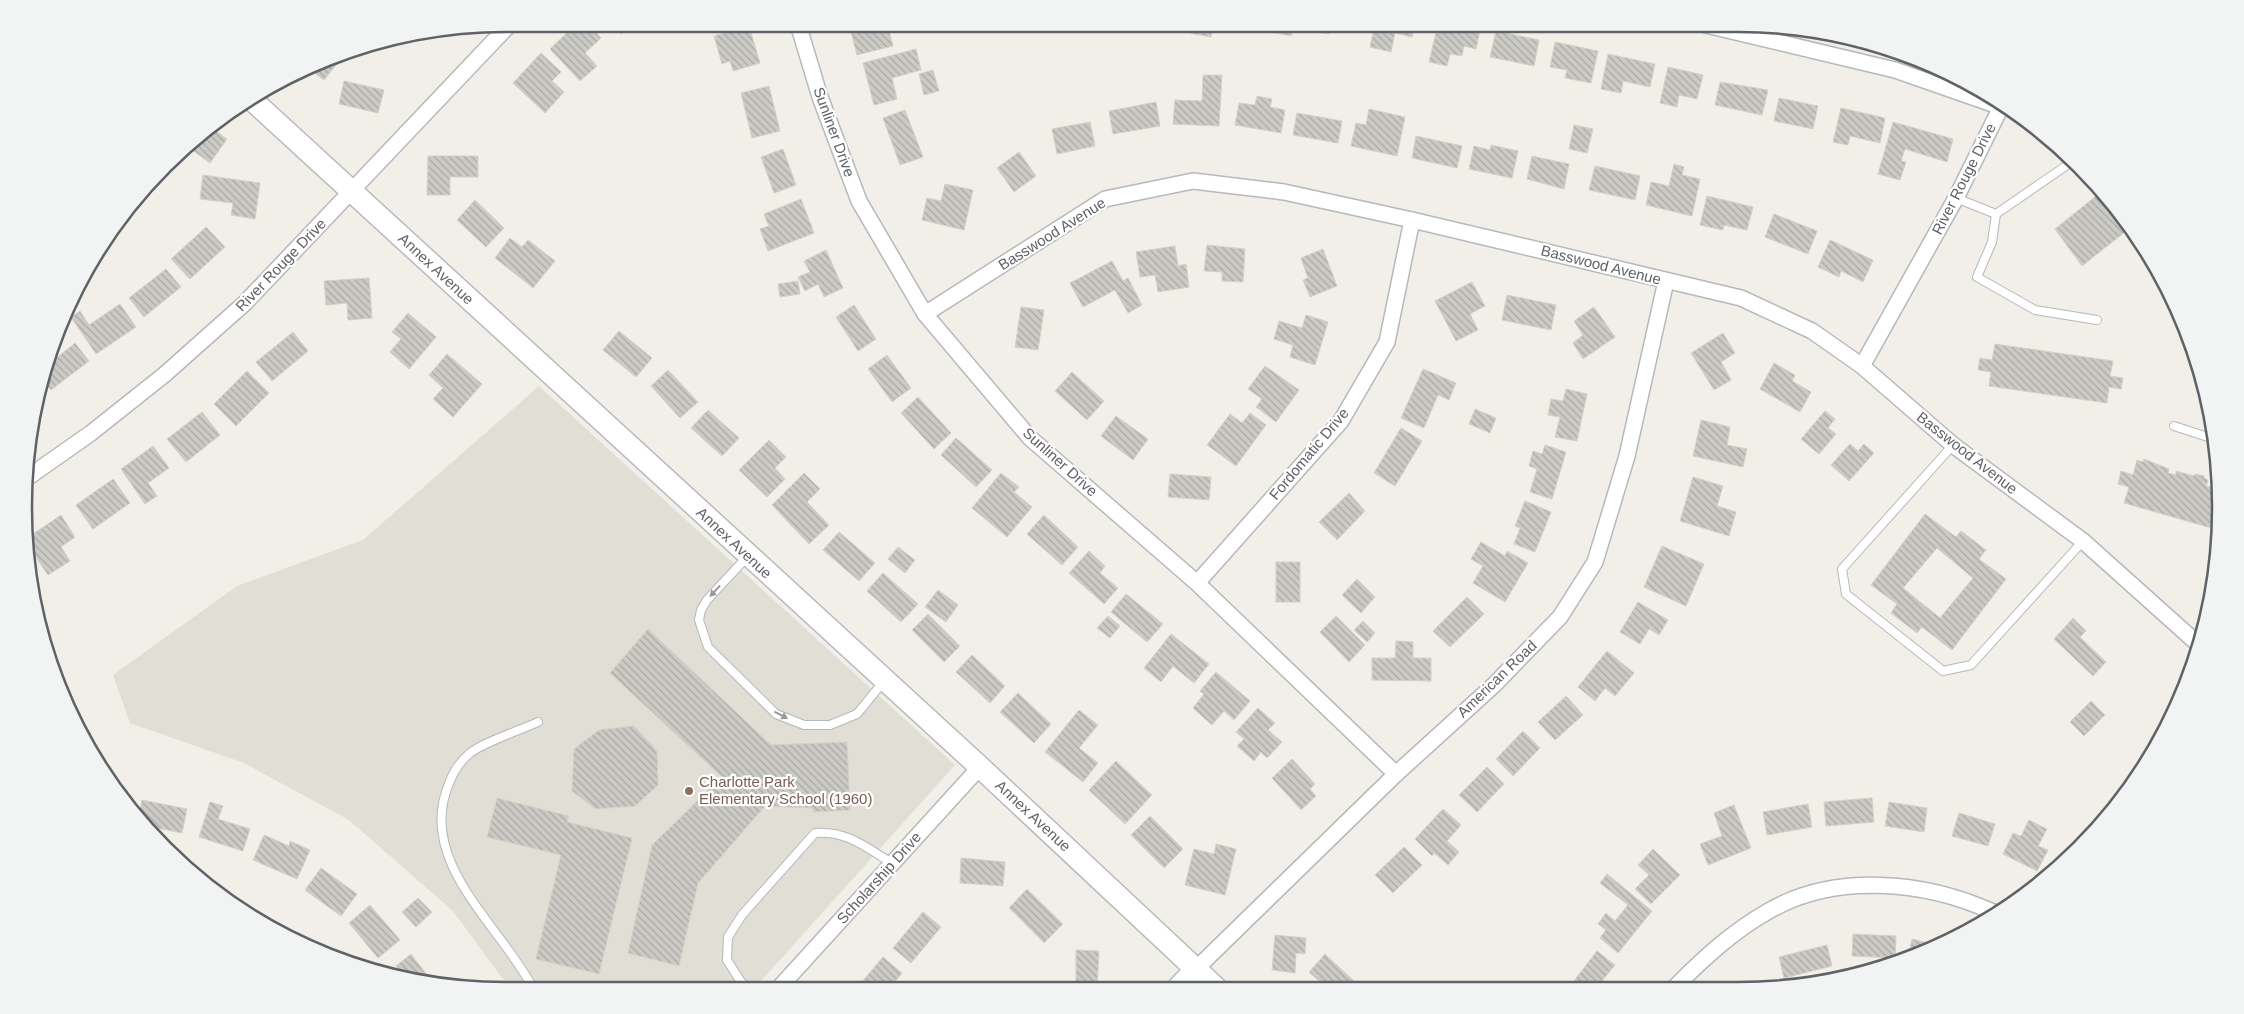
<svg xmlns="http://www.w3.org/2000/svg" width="2244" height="1014" viewBox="0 0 2244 1014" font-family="Arial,sans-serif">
	<defs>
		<pattern id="building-back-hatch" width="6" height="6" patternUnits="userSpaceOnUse" patternTransform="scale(1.25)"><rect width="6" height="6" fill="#cccac5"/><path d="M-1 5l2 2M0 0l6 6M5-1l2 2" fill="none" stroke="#a9a8a4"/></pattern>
	</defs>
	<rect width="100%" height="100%" fill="#f1efe8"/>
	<path fill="#e1ded6" d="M539 386 955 765 754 989 511 990 453 911 349 820 244 763 130 723 113 675 237 586 363 540Z"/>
	<g fill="url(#building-back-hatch)" stroke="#d6d1c6" fill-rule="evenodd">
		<path d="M576 24H588L601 38 585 53 597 66 580 81 550 49Z"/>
		<path d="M614 24H637L621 34Z"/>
		<path d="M849 24H887L893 46 857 55Z"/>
		<path d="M1162 24H1182L1181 30 1162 26Z"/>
		<path d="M1190 24H1213L1211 37 1189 33Z"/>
		<path d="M1274 24H1294L1291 36 1272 32Z"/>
		<path d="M1316 24H1331L1329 34 1314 31Z"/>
		<path d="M1375 24H1415L1412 37 1395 33 1391 52 1370 47Z"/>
		<path d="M1438 24 1481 26 1476 49 1464 46 1462 56 1450 54 1447 66 1429 62Z"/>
		<path d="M749 26 760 63 733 71 730 61 722 64 714 36Z"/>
		<path d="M1496 31 1539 40 1534 66 1490 57Z"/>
		<path d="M1555 42 1598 51 1591 83 1565 78 1567 70 1550 67Z"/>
		<path d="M916 49 921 70 892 78 897 99 874 105 863 63Z"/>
		<path d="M541 53 561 72 552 81 564 92 545 113 513 83Z"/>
		<path d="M1608 54 1655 64 1650 87 1623 81 1621 93 1601 89Z"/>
		<path d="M334 57 339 61 324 80 309 69Z"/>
		<path d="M1668 67 1703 75 1697 99 1679 95 1677 107 1660 103Z"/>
		<path d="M933 70 939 91 924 95 919 74Z"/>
		<path d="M1203 75H1222L1219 126 1173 124 1175 100 1202 101Z"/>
		<path d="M344 81 384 90 378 113 339 104Z"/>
		<path d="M1720 82 1768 90 1762 115 1715 105Z"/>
		<path d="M769 86 780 131 752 138 741 93Z"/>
		<path d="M1257 96 1272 99 1270 107 1285 110 1281 133 1235 125 1239 103 1255 105Z"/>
		<path d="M1779 98 1818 106 1813 129 1774 121Z"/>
		<path d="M1156 102 1160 126 1113 134 1109 111Z"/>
		<path d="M1841 108 1885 118 1880 143 1850 136 1848 145 1833 142Z"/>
		<path d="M1369 109 1405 117 1397 156 1351 146 1356 123 1366 125Z"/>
		<path d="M905 110 923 157 900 165 883 118Z"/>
		<path d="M1297 113 1342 121 1338 143 1293 135Z"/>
		<path d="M1090 122 1095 146 1057 154 1052 129Z"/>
		<path d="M1893 122 1953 139 1947 162 1905 149 1901 161 1906 162 1900 180 1878 174Z"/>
		<path d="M1574 125 1593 129 1587 153 1569 149Z"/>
		<path d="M211 128 227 139 210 163 187 146Z"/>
		<path d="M1416 136 1462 146 1457 168 1412 158Z"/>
		<path d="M1491 145 1518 151 1512 178 1469 169 1474 146 1490 150Z"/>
		<path d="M783 149 796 185 774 193 761 157Z"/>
		<path d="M1019 152 1036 176 1014 192 997 168Z"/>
		<path d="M428 156H478V177H450V195H427Z"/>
		<path d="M1532 156 1569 164 1564 189 1527 179Z"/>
		<path d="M1674 164 1684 167 1682 175 1700 179 1692 216 1646 205 1651 182 1669 186Z"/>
		<path d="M1595 166 1640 176 1635 200 1589 190Z"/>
		<path d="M203 175 260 183 255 219 231 215 233 203 200 199Z"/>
		<path d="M945 184 973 190 964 230 922 220 927 198 941 201Z"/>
		<path d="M2101 192 2130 228 2082 266 2055 229Z"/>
		<path d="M1707 196 1753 207 1747 230 1724 225 1723 230 1700 225Z"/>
		<path d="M801 199 814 233 768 251 760 229 769 226 764 214Z"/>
		<path d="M475 200 504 228 486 247 457 220Z"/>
		<path d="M1774 214 1817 231 1808 254 1765 237Z"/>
		<path d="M206 227 225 247 190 279 171 259Z"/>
		<path d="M510 238 522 247 528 240 555 261 533 288 495 258Z"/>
		<path d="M1830 240 1873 260 1863 282 1841 271 1839 277 1818 267Z"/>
		<path d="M1207 245 1245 249 1243 282 1222 281V272L1204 271Z"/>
		<path d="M1175 246 1178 266 1186 264 1189 287 1158 292 1155 275 1140 277 1136 252Z"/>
		<path d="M1323 249 1337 286 1310 297 1303 280 1308 278 1301 258Z"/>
		<path d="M826 250 843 288 824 297 818 284 805 291 798 277 810 272 804 261Z"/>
		<path d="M1112 261 1123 281 1128 278 1142 305 1128 313 1115 290 1083 307 1070 283Z"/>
		<path d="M166 269 181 287 144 317 129 298Z"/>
		<path d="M369 278 372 318 348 320 347 303 326 305 324 281Z"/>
		<path d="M798 281 800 294 780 297 778 284Z"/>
		<path d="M1472 282 1485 306 1470 314 1478 330 1456 341 1435 301Z"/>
		<path d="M1507 295 1556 305 1551 330 1502 320Z"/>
		<path d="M120 304 136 327 96 354 71 317 80 311 89 325Z"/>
		<path d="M854 305 876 339 858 351 836 317Z"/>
		<path d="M1021 307 1044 310 1038 350 1015 347Z"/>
		<path d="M1594 307 1615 337 1583 359 1573 343 1583 335 1574 321Z"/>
		<path d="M408 313 436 337 409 369 390 352 401 339 392 332Z"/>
		<path d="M1306 315 1328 322 1315 365 1290 357 1293 345 1274 339 1279 321 1302 328Z"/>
		<path d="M619 331 652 358 636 377 603 350Z"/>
		<path d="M293 332 308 351 272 381 256 362Z"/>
		<path d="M1723 333 1735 353 1721 362 1731 380 1714 390 1691 353Z"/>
		<path d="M75 343 89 361 51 390 45 382 53 361Z"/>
		<path d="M1995 344 2113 361 2110 376 2123 378 2121 389 2109 387 2107 403 1989 386 1991 372 1978 370 1980 358 1992 360Z"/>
		<path d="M447 354 482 384 453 417 433 399 443 388 429 375Z"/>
		<path d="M887 355 911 388 892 402 868 369Z"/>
		<path d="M1774 363 1795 375 1792 381 1811 392 1800 412 1760 389Z"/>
		<path d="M1265 366 1299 390 1276 422 1256 407 1262 399 1248 389Z"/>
		<path d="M1423 369 1456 383 1449 400 1438 395 1424 428 1401 418Z"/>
		<path d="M668 370 698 402 680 418 651 386Z"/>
		<path d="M247 371 269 393 236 426 214 404Z"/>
		<path d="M1072 372 1104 401 1087 420 1055 391Z"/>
		<path d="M1566 389 1587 394 1577 441 1555 437 1560 417 1548 415 1551 399 1563 401Z"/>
		<path d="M918 397 951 433 934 449 901 413Z"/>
		<path d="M1475 409 1496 418 1490 433 1469 424Z"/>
		<path d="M708 410 739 438 722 456 691 428Z"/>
		<path d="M1825 411 1835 419 1828 428 1836 434 1819 454 1801 439Z"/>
		<path d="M202 412 220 435 186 462 167 439Z"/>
		<path d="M1250 413 1266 425 1236 466 1207 445 1230 414 1242 423Z"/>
		<path d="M1116 416 1148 439 1133 460 1101 436Z"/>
		<path d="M1701 420 1730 427 1727 445 1747 449 1743 467 1693 456Z"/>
		<path d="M1401 428 1422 441 1395 486 1374 473Z"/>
		<path d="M956 438 992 470 976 487 941 455Z"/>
		<path d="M769 440 786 457 775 468 785 479 767 497 739 470Z"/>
		<path d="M1850 444 1858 451 1864 444 1874 453 1849 481 1831 465Z"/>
		<path d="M1545 445 1566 452 1552 499 1530 492 1537 469 1529 466 1533 451 1542 454Z"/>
		<path d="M153 446 169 468 148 483 157 496 145 504 121 469Z"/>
		<path d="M2144 459 2169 469 2168 473 2176 475V471L2194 476 2195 474 2204 476V478L2208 480 2206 486 2214 488 2215 482H2218L2220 507 2218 530 2124 503 2129 487 2118 484 2121 471 2133 475 2137 460 2143 462Z"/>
		<path d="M804 473 820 489 807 502 829 525 809 544 772 505Z"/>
		<path d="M1001 473 1019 487 1014 492 1032 507 1007 537 972 508Z"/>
		<path d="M1170 474 1211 477 1209 500 1168 497Z"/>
		<path d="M1693 477 1723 486 1717 506 1736 512 1729 536 1680 521Z"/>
		<path d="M113 479 130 503 93 529 76 505Z"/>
		<path d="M1349 493 1365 511 1337 540 1319 522Z"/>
		<path d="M1525 501 1551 512 1535 552 1514 544 1520 528 1515 526Z"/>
		<path d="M1925 514 1956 537 1961 531 1986 550 1979 559 2006 579 1952 650 1922 627 1917 633 1891 613 1897 604 1871 585ZM1937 548 1973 578 1940 618 1903 588Z"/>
		<path d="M61 515 75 537 61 547 70 561 48 575 27 544V538Z"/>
		<path d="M1044 515 1078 547 1062 565 1027 534Z"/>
		<path d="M839 532 875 563 859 581 823 550Z"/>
		<path d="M1481 542 1505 556 1507 551 1528 563 1505 602 1473 583 1483 566 1471 559Z"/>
		<path d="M1662 546 1704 564 1686 606 1644 587Z"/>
		<path d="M898 547 915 560 905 573 888 559Z"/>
		<path d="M1089 551 1105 566 1100 573 1118 588 1104 604 1069 573Z"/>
		<rect x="1276" y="562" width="24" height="40"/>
		<path d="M883 573 918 604 901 622 867 591Z"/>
		<path d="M1357 579 1375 597 1361 613 1342 595Z"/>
		<path d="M938 590 958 605 946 622 925 607Z"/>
		<path d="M1126 594 1163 624 1147 642 1111 612Z"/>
		<path d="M1467 597 1484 614 1450 647 1433 631Z"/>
		<path d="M1638 602 1668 620 1659 635 1649 629 1640 644 1620 632Z"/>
		<path d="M928 614 960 646 944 662 912 630Z"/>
		<path d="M1108 616 1120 626 1110 638 1097 628Z"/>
		<path d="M1336 616 1365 645 1349 662 1320 632Z"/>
		<path d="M2073 618 2086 631 2080 637 2106 662 2093 676 2054 639Z"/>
		<path d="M1363 621 1375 633 1367 642 1354 630Z"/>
		<path d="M648 629 771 745 847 742 850 810 813 812V808L765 806 698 883 679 966 628 953 652 845 722 777 610 673Z"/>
		<path d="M1171 634 1209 664 1194 683 1173 666 1161 682 1144 668Z"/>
		<path d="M1396 641 1413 642V658H1431V681L1372 680V658H1395Z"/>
		<path d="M1607 651 1634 673 1615 696 1605 688 1595 701 1578 687Z"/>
		<path d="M972 655 1005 686 990 703 956 672Z"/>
		<path d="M1216 672 1250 701 1234 720 1224 711 1212 725 1193 708 1204 694 1200 691Z"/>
		<path d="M1018 693 1051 724 1034 743 1000 712Z"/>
		<path d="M1566 696 1583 715 1555 740 1538 722Z"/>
		<path d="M2091 701 2105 715 2084 736 2070 722Z"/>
		<path d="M1258 708 1275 723 1268 730 1282 742 1267 758 1261 752 1254 761 1237 746 1244 739 1236 732Z"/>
		<path d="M1079 710 1098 725 1079 748 1098 763 1083 782 1045 752Z"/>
		<path d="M634 726 657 751 658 785 635 806 596 809 572 791 574 749 599 730Z"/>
		<path d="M1523 731 1540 748 1513 776 1496 759Z"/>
		<path d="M1292 759 1315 784 1310 789 1316 796 1301 810 1272 778Z"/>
		<path d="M1116 761 1152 795 1125 824 1089 790Z"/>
		<path d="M1487 767 1504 784 1477 812 1459 795Z"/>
		<path d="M116 789 127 790 126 804Z"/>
		<path d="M497 798 569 816 567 822 632 838 599 974 536 959 561 855 487 837Z"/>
		<path d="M1872 798 1874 822 1826 826 1824 802Z"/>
		<path d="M142 800 187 809 182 833 147 826 139 817Z"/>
		<path d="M210 802 223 806 218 819 250 829 243 851 199 837Z"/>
		<path d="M1889 802 1927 808 1924 832 1885 826Z"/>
		<path d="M1808 804 1812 827 1767 835 1763 812Z"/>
		<path d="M1734 805 1751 848 1708 865 1700 844 1722 836 1714 813Z"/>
		<path d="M1443 809 1461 825 1447 841 1459 852 1448 865 1434 853 1432 856 1415 839Z"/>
		<path d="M1959 813 1995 824 1988 846 1952 836Z"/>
		<path d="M1150 816 1183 849 1164 868 1131 835Z"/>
		<path d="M2029 820 2047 829 2038 846 2048 850 2037 871 2003 854 2013 833 2021 836Z"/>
		<path d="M264 835 289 846 290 841 310 850 297 879 253 860Z"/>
		<path d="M1216 844 1236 849 1225 895 1185 885 1194 849 1214 854Z"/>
		<path d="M1404 847 1422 865 1393 893 1375 875Z"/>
		<path d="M1653 849 1680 875 1651 904 1635 889 1649 875 1638 865Z"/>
		<path d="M961 858 1005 862 1003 886 960 883Z"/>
		<path d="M321 868 357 894 341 916 305 890Z"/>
		<path d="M1607 874 1652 911 1618 953 1600 938 1606 930 1598 924 1606 913 1615 921 1628 905 1600 883Z"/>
		<path d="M1027 889 1063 924 1044 943 1009 908Z"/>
		<path d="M418 898 432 912 416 927 402 912Z"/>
		<path d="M370 905 400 940 378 958 349 923Z"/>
		<path d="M923 912 941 927 911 963 893 948Z"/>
		<path d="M1853 934 1896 936 1895 958 1852 956Z"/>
		<path d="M1275 935 1306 938 1305 954 1296 953 1295 973 1272 970Z"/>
		<path d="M1912 939 1936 945 1922 953 1908 957Z"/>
		<path d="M1827 945 1832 966 1784 978 1779 957Z"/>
		<path d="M1076 950 1099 951 1097 988H1076Z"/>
		<path d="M1597 951 1615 965 1597 987H1571L1570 986Z"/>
		<path d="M411 954 433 983 402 978 404 976 396 966Z"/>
		<path d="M1325 954 1355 982 1350 988H1312L1319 981 1309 972Z"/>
		<path d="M883 957 902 973 889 989H856Z"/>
		<path d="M1743 983 1767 984V986H1743Z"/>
	</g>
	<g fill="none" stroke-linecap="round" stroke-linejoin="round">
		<defs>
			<g id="lane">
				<path d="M1956 198 1996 214 2073 161"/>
				<path d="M1996 214 1992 242 1977 277 2035 310 2097 320"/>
				<path d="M2174 426 2214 439"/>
				<path d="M1953 445 1842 569 1846 594 1943 671 1971 665 2083 541"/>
				<path d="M747 557 707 600 701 610 699 620 708 647 776 714 804 725H830L857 714 884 681"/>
				<path d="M750 989 741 982 727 960 728 937 742 915 815 833C846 830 867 848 892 863"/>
				<path d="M534 990C504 930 421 866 446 792 451 777 456 765 469 754 479 744 523 729 538 722"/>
				<path d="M734 990 741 982"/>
			</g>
			<g id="street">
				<path d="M798 24 820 97 859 201 925 314 1030 438 1197 583 1396 774"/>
				<path d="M1702 24 1895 70 2001 107 1956 198 1862 366"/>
				<path d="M925 314 1105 199 1193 181 1284 192 1412 220 1741 298 1812 331 1862 366 1953 445 2083 541 2198 644"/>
				<path d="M27 478 91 433 164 375 245 303 510 24"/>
				<path d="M1197 583 1341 421 1387 342 1412 220"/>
				<path d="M1196 969 1396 774 1494 685 1560 617 1595 562 1627 456 1666 281"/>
				<path d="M1676 986C1704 958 1732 932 1767 912 1834 872 1925 881 1993 912"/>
				<path d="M778 989 980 767"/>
			</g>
			<g id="secondary">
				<path d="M251 99 980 767 1216 988"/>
				<path d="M1178 988 1196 969"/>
			</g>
		</defs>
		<use href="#lane" stroke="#b5b8bc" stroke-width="10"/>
		<use href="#street" stroke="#b5b8bc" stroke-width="18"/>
		<use href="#secondary" stroke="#b6babf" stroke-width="24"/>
		<use href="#lane" stroke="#fff" stroke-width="8"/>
		<use href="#street" stroke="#fff" stroke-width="15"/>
		<use href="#secondary" stroke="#fff" stroke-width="21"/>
	</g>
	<defs><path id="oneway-solid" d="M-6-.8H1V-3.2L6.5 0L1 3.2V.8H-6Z" transform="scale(1.25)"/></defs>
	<g fill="#979a9d">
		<use href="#oneway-solid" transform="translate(715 591) rotate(133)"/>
		<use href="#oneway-solid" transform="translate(781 715) rotate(27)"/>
	</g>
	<circle fill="#8d6e63" stroke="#fff" stroke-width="2" cx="689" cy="791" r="5"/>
	<g text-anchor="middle" stroke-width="4.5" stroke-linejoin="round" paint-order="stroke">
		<g font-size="15" fill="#5f6368" stroke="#fff">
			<text transform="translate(834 132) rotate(70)" y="5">Sunliner Drive</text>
			<text transform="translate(1964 179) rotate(-63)" y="5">River Rouge Drive</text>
			<text transform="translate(1052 234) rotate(-32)" y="5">Basswood Avenue</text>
			<text transform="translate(281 265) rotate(-46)" y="5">River Rouge Drive</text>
			<text transform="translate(1601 265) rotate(14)" y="5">Basswood Avenue</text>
			<text transform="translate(436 269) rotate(43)" y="5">Annex Avenue</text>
			<text transform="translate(1967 453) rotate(38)" y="5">Basswood Avenue</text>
			<text transform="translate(1309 454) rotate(-50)" y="5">Fordomatic Drive</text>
			<text transform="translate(1060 462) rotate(42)" y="5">Sunliner Drive</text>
			<text transform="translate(734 543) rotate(43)" y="5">Annex Avenue</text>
			<text transform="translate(1497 679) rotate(-44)" y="5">American Road</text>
			<text transform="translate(1033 816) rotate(43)" y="5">Annex Avenue</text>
			<text transform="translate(879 878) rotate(-48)" y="5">Scholarship Drive</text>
		</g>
		<g font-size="15" fill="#785e54" stroke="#fff" text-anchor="start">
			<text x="699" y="787">Charlotte Park<tspan x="699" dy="17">Elementary School (1960)</tspan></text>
		</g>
	</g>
	<path d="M0 0H2244V1014H0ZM506 32H1738A474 474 0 0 1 2212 506V508A474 474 0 0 1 1738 982H506A474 474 0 0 1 32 508V506A474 474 0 0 1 506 32Z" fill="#f2f3f3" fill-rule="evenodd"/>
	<path fill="none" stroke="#5f6368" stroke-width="2.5" d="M506 32H1738A474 474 0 0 1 2212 506V508A474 474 0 0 1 1738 982H506A474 474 0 0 1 32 508V506A474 474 0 0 1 506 32Z"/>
</svg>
